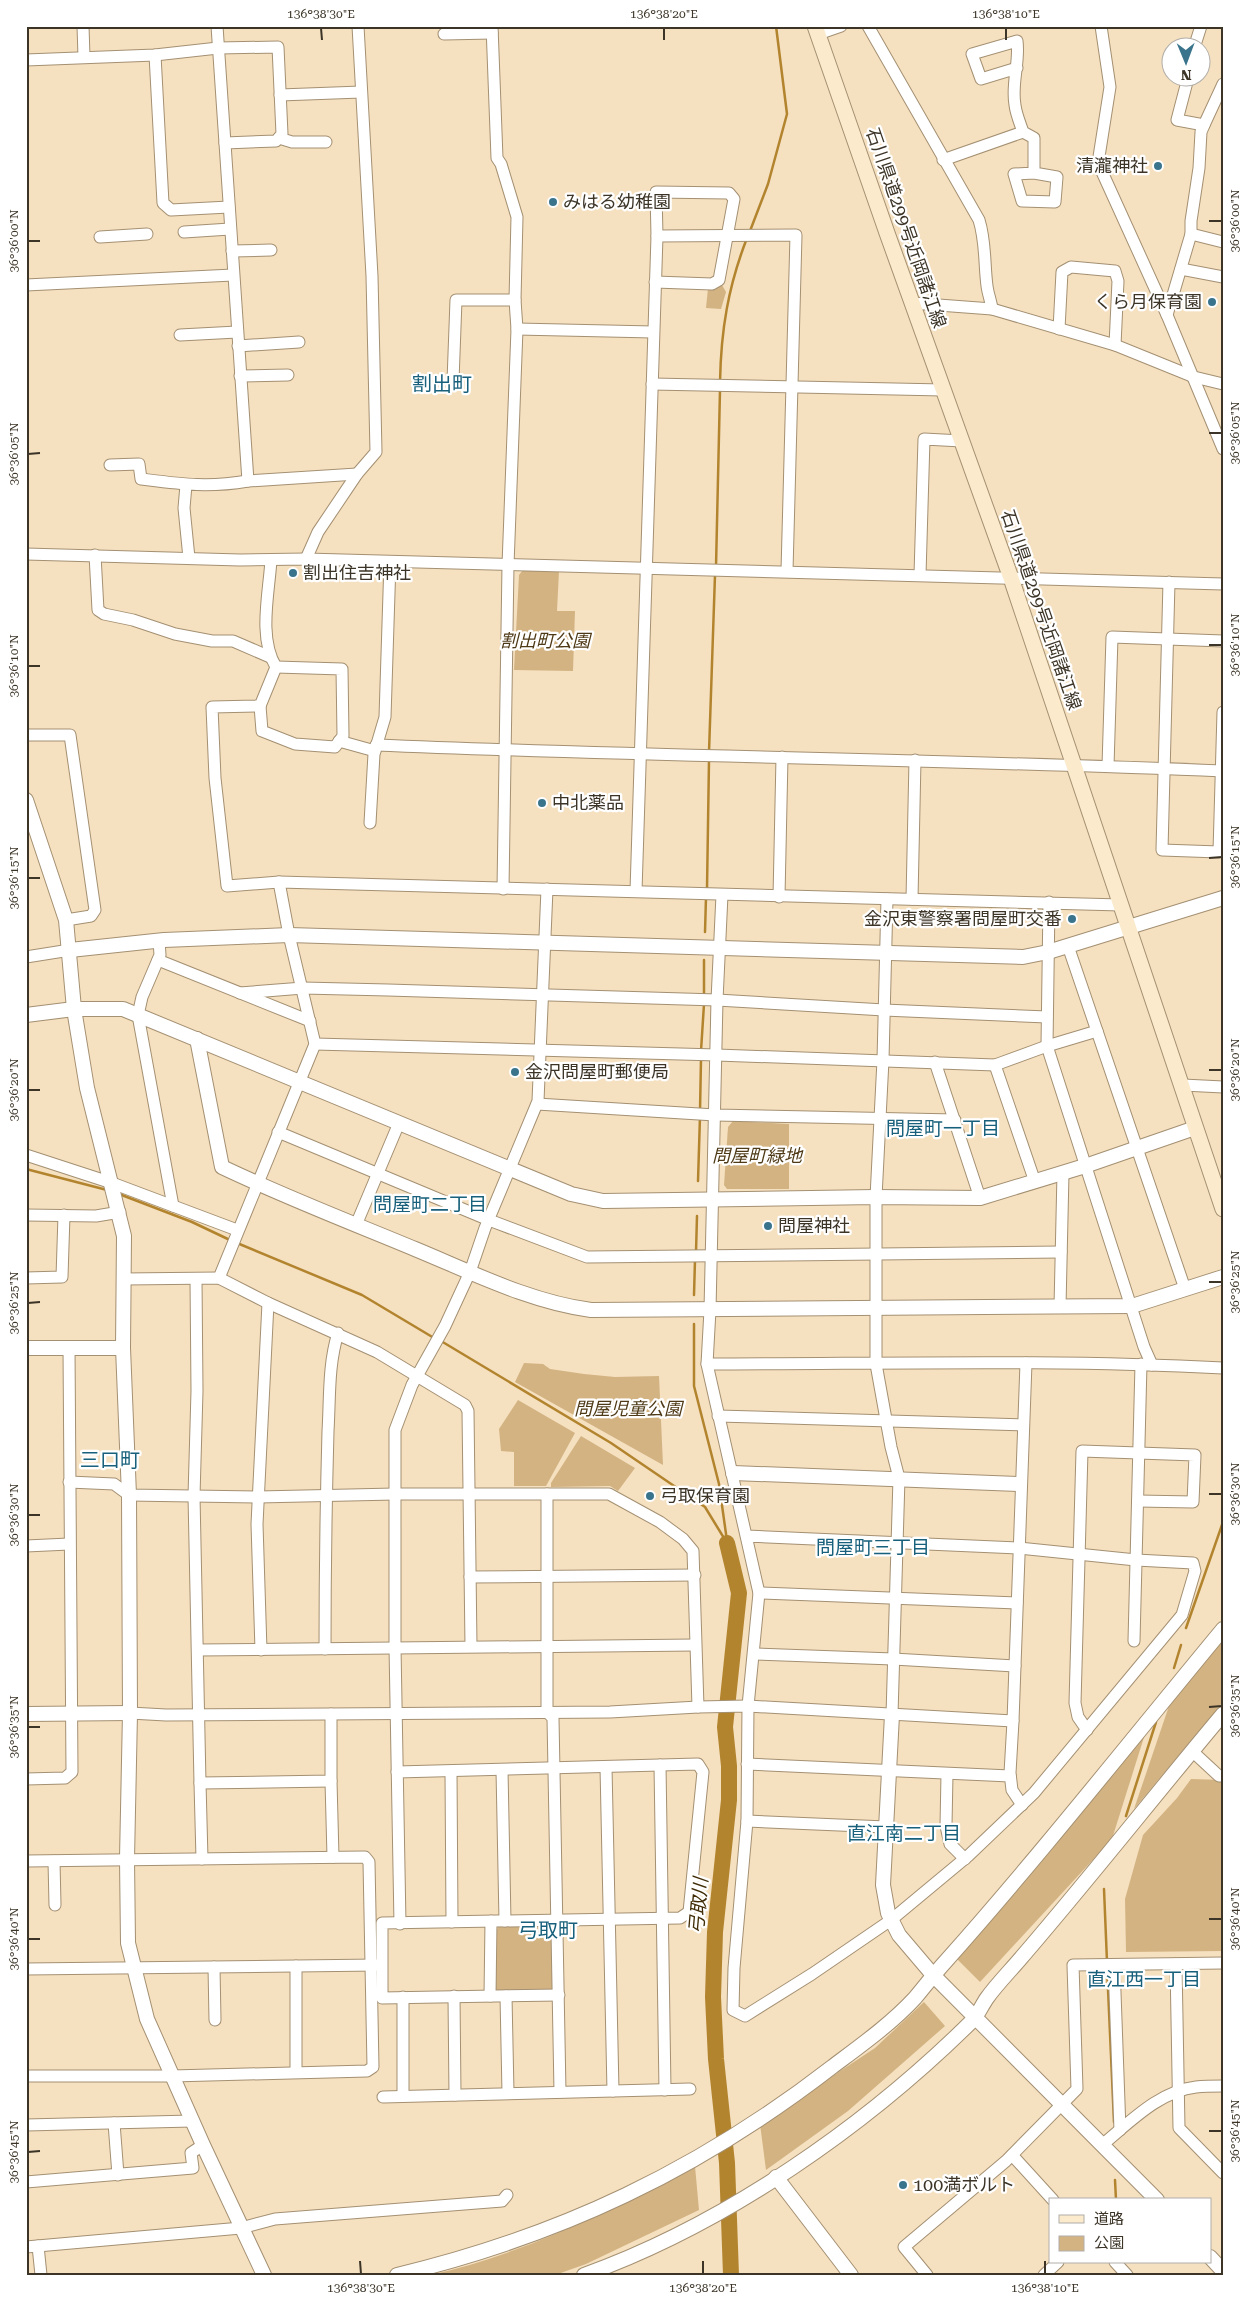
<svg xmlns="http://www.w3.org/2000/svg" width="1249" height="2301" viewBox="0 0 1249 2301" font-family="'Roboto Serif','Noto Sans JP',serif">
	<rect width="100%" height="100%" fill="#f5e0c0"/>
	<g fill="#d3b382">
		<path d="M722 285 726 292 721 309 706 308 708 288Z"/>
		<path d="M523 570 559 571 557 611H575L573 671 514 670 519 575Z"/>
		<path d="M733 1121 789 1124V1189H727L724 1185 728 1127Z"/>
		<path d="M524 1363 543 1364 550 1369 584 1374 615 1377 659 1376 663 1465 515 1382Z"/>
		<path d="M518 1400 575 1433 546 1486H514V1452L501 1451 499 1429Z"/>
		<path d="M581 1436 635 1468 618 1491 610 1486 551 1487V1483Z"/>
		<path d="M1223 1640V1702L1134 1809 1170 1703Z"/>
		<path d="M1145 1734 1112 1839 980 1982 957 1959Z"/>
		<path d="M1191 1779 1223 1780V1951L1126 1952 1125 1899 1143 1835 1177 1798Z"/>
		<path d="M503 1925 553 1926 555 1987 551 1991 500 1993 496 1990 495 1935 498 1927Z"/>
		<path d="M924 2002 945 2026 848 2111 766 2170 760 2124 875 2048Z"/>
		<path d="M695 2166 699 2210 586 2264 555 2275H430C524 2254 610 2211 695 2166Z"/>
	</g>
	<g fill="none" stroke-linecap="round" stroke-linejoin="round">
		<g stroke="#b3842e" stroke-width="2.5">
			<path d="M750 231 768 184 787 114 776 26"/>
			<path d="M720 382C721 330 728 287 747 238"/>
			<path d="M716 567 720 390"/>
			<path d="M709 752 715 575"/>
			<path d="M707 889 709 760"/>
			<path d="M705 932 706 897"/>
			<path d="M704 996V960"/>
			<path d="M701 1051 704 1004"/>
			<path d="M700 1111 701 1059"/>
			<path d="M26 1169 107 1190"/>
			<path d="M698 1181 700 1116"/>
			<path d="M119 1194 192 1222 232 1241"/>
			<path d="M237 1243 362 1295 434 1338"/>
			<path d="M696 1252 697 1216"/>
			<path d="M694 1295 695 1260"/>
			<path d="M694 1324V1386L719 1484 727 1541"/>
			<path d="M441 1341 611 1443 705 1507 727 1543"/>
			<path d="M1186 1628 1223 1522"/>
			<path d="M1174 1668 1181 1645"/>
			<path d="M1126 1816 1156 1722"/>
			<path d="M1104 1889 1107 1962"/>
			<path d="M1107 1967 1114 2122"/>
			<path d="M1115 2180 1116 2200"/>
		</g>
		<path stroke="#b3842e" stroke-width="16" d="M727 1543 739 1593 725 1727 729 1766V1800L715 1932 713 1997 716 2059 727 2163 731 2275"/>
		<defs>
			<g id="minor">
				<path d="M83 26 84 57"/>
				<path d="M217 26 248 481 357 474"/>
				<path d="M492 26 497 158 501 164 517 217 515 300 517 329 508 565 503 889"/>
				<path d="M868 26 979 220C986 242 984 263 987 286 988 294 991 301 992 309"/>
				<path d="M1101 26 1110 87 1098 163 1167 315 1223 449"/>
				<path d="M444 34 492 33"/>
				<path d="M818 34 841 26"/>
				<path d="M1194 48 1201 26"/>
				<path d="M155 55 163 203 171 210 229 207"/>
				<path d="M26 60 155 55 218 48 278 47 282 134 276 141 225 143"/>
				<path d="M1017 68 981 79 972 54 1017 41C1020 62 1011 84 1015 105 1016 114 1020 123 1023 132L1034 138V173L1057 177 1055 202 1022 201 1014 174 1034 173"/>
				<path d="M280 95 361 92"/>
				<path d="M1204 125 1223 84"/>
				<path d="M279 138 292 142H326"/>
				<path d="M943 160 1023 132"/>
				<path d="M184 232 230 229"/>
				<path d="M1191 234 1223 242"/>
				<path d="M100 237 147 234"/>
				<path d="M232 251 271 250"/>
				<path d="M1181 269 1223 277"/>
				<path d="M655 282 712 284 719 280 734 199 729 193 656 192 657 236"/>
				<path d="M26 285 233 275"/>
				<path d="M912 303 992 309 1115 345 1194 377 1223 384"/>
				<path d="M1167 315 1191 234V221L1199 168 1201 132 1204 125 1177 120 1188 78"/>
				<path d="M517 329 653 332"/>
				<path d="M1059 329 1062 272 1071 267 1115 271 1118 281 1115 345"/>
				<path d="M180 335 237 332"/>
				<path d="M238 346 299 342"/>
				<path d="M240 376 288 375"/>
				<path d="M453 381 456 300H515"/>
				<path d="M652 384 943 390"/>
				<path d="M110 465 139 464 141 479C181 484 207 488 248 481"/>
				<path d="M186 485 184 508 189 558"/>
				<path d="M26 554 240 560 306 559 1223 584"/>
				<path d="M95 555 98 610 104 614 133 620 175 634 212 641H233L270 657"/>
				<path d="M306 559 318 532 357 474 376 452 372 276 358 26"/>
				<path d="M271 560C269 593 258 638 276 667L260 706 212 707 215 778 227 886 279 882 1121 905"/>
				<path d="M920 575 924 439 962 441"/>
				<path d="M1169 582 1162 850 1219 852 1223 712"/>
				<path d="M260 706 262 731 295 744 335 747 343 736 342 669 276 667"/>
				<path d="M26 735H70L95 910 91 916 66 920"/>
				<path d="M339 741 375 751"/>
				<path d="M376 745C658 757 940 759 1223 771"/>
				<path d="M1108 766 1112 637 1223 641"/>
				<path d="M370 823 374 754 385 717 390 562"/>
				<path d="M636 891 657 236 796 235 787 571"/>
				<path d="M722 895 717 1000 710 1310 707 1364 759 1593 748 1706 747 1821 734 1968 733 2010 745 2016 812 1974 891 1920 968 1856 1034 1793 1182 1615 1195 1571 1193 1563 1136 1560 1019 1548 747 1536"/>
				<path d="M779 897 782 757"/>
				<path d="M887 899 883 1060 876 1197V1364L891 1447 899 1478 892 1715"/>
				<path d="M912 899 915 760"/>
				<path d="M1049 902 1047 1046 1144 1347 1152 1365"/>
				<path d="M159 941 160 955 142 997 138 1015 173 1206"/>
				<path d="M1068 946 1185 1289"/>
				<path d="M26 957 70 950"/>
				<path d="M158 960 310 1021"/>
				<path d="M240 993 303 988 388 990 717 1000 884 1010 1047 1017"/>
				<path d="M315 1044 717 1055 995 1065 1047 1046 1097 1031"/>
				<path d="M935 1062 980 1198"/>
				<path d="M995 1065 1035 1182"/>
				<path d="M1183 1085 1223 1087"/>
				<path d="M537 1104 715 1115 955 1120"/>
				<path d="M278 1132 489 1220 587 1257 1061 1252"/>
				<path d="M26 1155 112 1183 237 1230"/>
				<path d="M26 1215 96 1216 120 1212"/>
				<path d="M356 1225 399 1123"/>
				<path d="M26 1278 62 1277 64 1215"/>
				<path d="M219 1278 315 1044 289 935 279 882"/>
				<path d="M124 1279 219 1278 268 1303 377 1352 465 1405 468 1411 471 1646"/>
				<path d="M196 1279 197 1391 194 1496 200 1783 331 1781V1714"/>
				<path d="M1060 1307 1063 1173"/>
				<path d="M707 1364C879 1364 1051 1359 1223 1368"/>
				<path d="M718 1416 1023 1425"/>
				<path d="M69 1482 114 1484 129 1495 258 1497 395 1494H609L660 1522 683 1539 693 1551 698 1707"/>
				<path d="M547 1494V1712L553 1718 560 2092"/>
				<path d="M26 1546 69 1544"/>
				<path d="M470 1577 695 1575"/>
				<path d="M759 1593 1017 1603"/>
				<path d="M1134 1641 1141 1364"/>
				<path d="M325 1649C325 1576 326 1504 328 1431 330 1399 328 1365 338 1333"/>
				<path d="M198 1650 695 1645"/>
				<path d="M261 1650 257 1524 268 1303"/>
				<path d="M754 1654 893 1659 1015 1666"/>
				<path d="M130 1713 166 1715 610 1712 698 1707 748 1706 1013 1721 1026 1363"/>
				<path d="M1013 1721 1010 1773 1012 1790 1022 1805"/>
				<path d="M1087 1730 1078 1717 1075 1703 1082 1451 1195 1455 1193 1502 1138 1501"/>
				<path d="M1192 1751 1219 1776H1223"/>
				<path d="M747 1764 1010 1776"/>
				<path d="M660 1765 665 2090"/>
				<path d="M606 1767 613 2091"/>
				<path d="M502 1770 505 1921"/>
				<path d="M451 1771 452 1922"/>
				<path d="M397 1772 698 1764 703 1772 689 1912 680 1918 382 1923V1998L559 1995"/>
				<path d="M947 1774 946 1826 950 1844 965 1859"/>
				<path d="M26 1779 65 1778 72 1772 69 1348"/>
				<path d="M331 1781 333 1857"/>
				<path d="M200 1783 202 1859"/>
				<path d="M747 1821 886 1827"/>
				<path d="M26 1861 365 1857 369 1862 373 2067 367 2071 172 2076H26"/>
				<path d="M54 1861 55 1905"/>
				<path d="M400 1924 395 1647V1430L412 1385 445 1326 470 1272 485 1228 538 1101 547 889"/>
				<path d="M1176 1964 1179 2128 1223 2173"/>
				<path d="M1114 1965 1120 2130"/>
				<path d="M214 1967 215 2020"/>
				<path d="M26 1969 378 1965"/>
				<path d="M454 1996 455 2095"/>
				<path d="M490 1996 491 1921"/>
				<path d="M506 1996 508 2093"/>
				<path d="M403 1997V2096"/>
				<path d="M296 2071V1966"/>
				<path d="M383 2097 690 2089"/>
				<path d="M114 2123 118 2175"/>
				<path d="M26 2125 192 2121"/>
				<path d="M1102 2145C1129 2123 1159 2091 1196 2087 1205 2086 1214 2086 1223 2086"/>
				<path d="M1012 2155 1053 2200"/>
				<path d="M26 2182 193 2168 191 2153 203 2145"/>
				<path d="M38 2246 41 2275"/>
				<path d="M26 2247 241 2228 275 2219 502 2201 507 2195"/>
				<path d="M1115 2262 1127 2275"/>
				<path d="M927 2275 904 2247 1006 2161 1077 2089 1073 1965 1223 1963"/>
				<path d="M1044 2275 1058 2262"/>
			</g>
			<g id="tertiary">
				<path d="M26 800 66 920 74 1009 87 1088 124 1236 123 1348 129 1495 130 1713 127 1859 128 1943 147 2019 203 2145 264 2275"/>
				<path d="M70 950 164 940 289 935 1023 957 1048 952 1223 898"/>
				<path d="M26 1015 74 1009H123L571 1194 603 1201 876 1197 980 1198 1085 1166 1195 1128"/>
				<path d="M197 1039 222 1167C285 1197 350 1222 415 1249 471 1272 530 1302 591 1310L1132 1306 1223 1277"/>
				<path d="M26 1348H123"/>
				<path d="M733 1473 1020 1484"/>
				<path d="M26 1714 130 1713"/>
				<path d="M892 1715 883 1885 888 1913 899 1935 933 1975 1157 2200"/>
				<path d="M776 2177 851 2275"/>
				<path d="M1210 2257 1223 2271"/>
				<path d="M397 2275C560 2236 699 2170 832 2067 860 2046 891 2024 915 1998 925 1986 935 1973 946 1961 1042 1853 1131 1740 1223 1629"/>
				<path d="M584 2275C726 2224 866 2126 973 2020 979 2013 982 2005 987 1998 997 1984 1010 1971 1021 1958 1090 1878 1155 1795 1223 1714"/>
			</g>
			<path id="secondary" d="M815 26 887 233 1011 578 1223 1209"/>
		</defs>
		<use href="#minor" stroke="#a49072" stroke-width="13"/>
		<use href="#tertiary" stroke="#a49072" stroke-width="16"/>
		<use href="#secondary" stroke="#a49072" stroke-width="17"/>
		<use href="#minor" stroke="#fff" stroke-width="11"/>
		<use href="#tertiary" stroke="#fff" stroke-width="14"/>
		<use href="#secondary" stroke="#fbeacc" stroke-width="15"/>
	</g>
	<path fill="none" stroke="#3c3427" stroke-width="2" d="M321 28 322 40M664 28V40M1006 28V40M1209 221H1222M28 241H40M1209 433H1222M28 454 40 453M1209 645H1222M28 666H40M1209 858 1222 857M28 878H40M1209 1070H1222M28 1090H40M1209 1282H1222M28 1303 40 1302M1209 1494H1222M28 1515H40M1209 1707 1222 1706M28 1727H40M1209 1919H1222M28 1939H40M1209 2131H1222M28 2152 40 2151M360 2261 361 2274M703 2261V2274M1045 2261V2274"/>
	<g fill="#39748c" stroke="#fff" stroke-width="2">
		<circle cx="1158" cy="166" r="5"/>
		<circle cx="553" cy="202" r="5"/>
		<circle cx="1212" cy="302" r="5"/>
		<circle cx="293" cy="573" r="5"/>
		<circle cx="542" cy="803" r="5"/>
		<circle cx="1072" cy="919" r="5"/>
		<circle cx="515" cy="1072" r="5"/>
		<circle cx="768" cy="1226" r="5"/>
		<circle cx="650" cy="1496" r="5"/>
		<circle cx="903" cy="2185" r="5"/>
	</g>
	<g text-anchor="middle" stroke-width="4.5" stroke-linejoin="round" paint-order="stroke">
		<g font-size="18" fill="#3c3427" stroke="#fff" text-anchor="start">
			<text x="1148" y="172" text-anchor="end">清瀧神社</text>
			<text x="563" y="208">みはる幼稚園</text>
			<text x="1202" y="308" text-anchor="end">くら月保育園</text>
			<text x="303" y="579">割出住吉神社</text>
			<text x="552" y="809">中北薬品</text>
			<text x="1062" y="925" text-anchor="end">金沢東警察署問屋町交番</text>
			<text x="525" y="1078">金沢問屋町郵便局</text>
			<text x="778" y="1232">問屋神社</text>
			<text x="660" y="1502">弓取保育園</text>
			<text x="913" y="2191">100満ボルト</text>
		</g>
		<g font-size="18" fill="#3c3427" stroke="#fff">
			<text transform="translate(906 228) rotate(71)" y="6">石川県道299号近岡諸江線</text>
			<text transform="translate(1041 610) rotate(71)" y="6">石川県道299号近岡諸江線</text>
		</g>
		<g font-size="18" font-style="italic" fill="#4f3a17" stroke="#fff">
			<text x="545" y="647">割出町公園</text>
			<text x="757" y="1162">問屋町緑地</text>
			<text x="628" y="1415">問屋児童公園</text>
		</g>
		<g font-size="19" fill="#18607b" stroke="#fff">
			<text x="943" y="1135">問屋町一丁目</text>
			<text x="430" y="1211">問屋町二丁目</text>
			<text x="873" y="1554">問屋町三丁目</text>
			<text x="904" y="1840">直江南二丁目</text>
			<text x="1144" y="1986">直江西一丁目</text>
		</g>
		<g font-size="19" font-style="italic" fill="#412d07" stroke="#fff">
			<text transform="translate(698 1906) rotate(-85)" y="7">弓取川</text>
		</g>
		<g font-size="20" fill="#18607b" stroke="#fff">
			<text x="442" y="391">割出町</text>
			<text x="110" y="1467">三口町</text>
			<text x="548" y="1937">弓取町</text>
		</g>
	</g>
	<rect width="1249" height="2301" fill="none" stroke="#ffffff" stroke-width="55"/>
	<rect x="1049" y="2198" width="162" height="65" fill="#ffffff" stroke="#b1aea9"/>
	<rect x="1059" y="2215" width="25" height="8" fill="#fbeacc" stroke="#b1aea9"/>
	<text x="1094" y="2224" font-size="15" fill="#3c3427">道路</text>
	<rect x="1059" y="2236" width="25" height="15" fill="#d3b382" stroke="#b1aea9"/>
	<text x="1094" y="2248" font-size="15" fill="#3c3427">公園</text>
	<g transform="translate(1186 62) rotate(179)"><circle r="24" fill="#ffffff" stroke="#b1aea9"/>
	<path d="M0-4L9 19L0 12L-9 19Z" fill="#39748c"/>
	<text y="-8" font-size="14" font-weight="bold" text-anchor="middle" fill="#3c3427">N</text>
	</g>
	<rect x="28" y="28" width="1194" height="2246" fill="none" stroke="#3c3427" stroke-width="2"/>
	<g font-size="12" text-anchor="middle" fill="#3c3427">
		<text x="321" y="18">136°38'30"E</text>
		<text x="664" y="18">136°38'20"E</text>
		<text x="1006" y="18">136°38'10"E</text>
		<text transform="translate(1235 221) rotate(-90)" y="4">36°36'00"N</text>
		<text transform="translate(14 241) rotate(-90)" y="4">36°36'00"N</text>
		<text transform="translate(1235 433) rotate(-90)" y="4">36°36'05"N</text>
		<text transform="translate(14 454) rotate(-90)" y="4">36°36'05"N</text>
		<text transform="translate(1235 645) rotate(-90)" y="4">36°36'10"N</text>
		<text transform="translate(14 666) rotate(-90)" y="4">36°36'10"N</text>
		<text transform="translate(1235 857) rotate(-90)" y="4">36°36'15"N</text>
		<text transform="translate(14 878) rotate(-90)" y="4">36°36'15"N</text>
		<text transform="translate(1235 1070) rotate(-90)" y="4">36°36'20"N</text>
		<text transform="translate(14 1090) rotate(-90)" y="4">36°36'20"N</text>
		<text transform="translate(1235 1282) rotate(-90)" y="4">36°36'25"N</text>
		<text transform="translate(14 1303) rotate(-90)" y="4">36°36'25"N</text>
		<text transform="translate(1235 1494) rotate(-90)" y="4">36°36'30"N</text>
		<text transform="translate(14 1515) rotate(-90)" y="4">36°36'30"N</text>
		<text transform="translate(1235 1706) rotate(-90)" y="4">36°36'35"N</text>
		<text transform="translate(14 1727) rotate(-90)" y="4">36°36'35"N</text>
		<text transform="translate(1235 1919) rotate(-90)" y="4">36°36'40"N</text>
		<text transform="translate(14 1939) rotate(-90)" y="4">36°36'40"N</text>
		<text transform="translate(1235 2131) rotate(-90)" y="4">36°36'45"N</text>
		<text transform="translate(14 2152) rotate(-90)" y="4">36°36'45"N</text>
		<text x="361" y="2292">136°38'30"E</text>
		<text x="703" y="2292">136°38'20"E</text>
		<text x="1045" y="2292">136°38'10"E</text>
	</g>
</svg>
